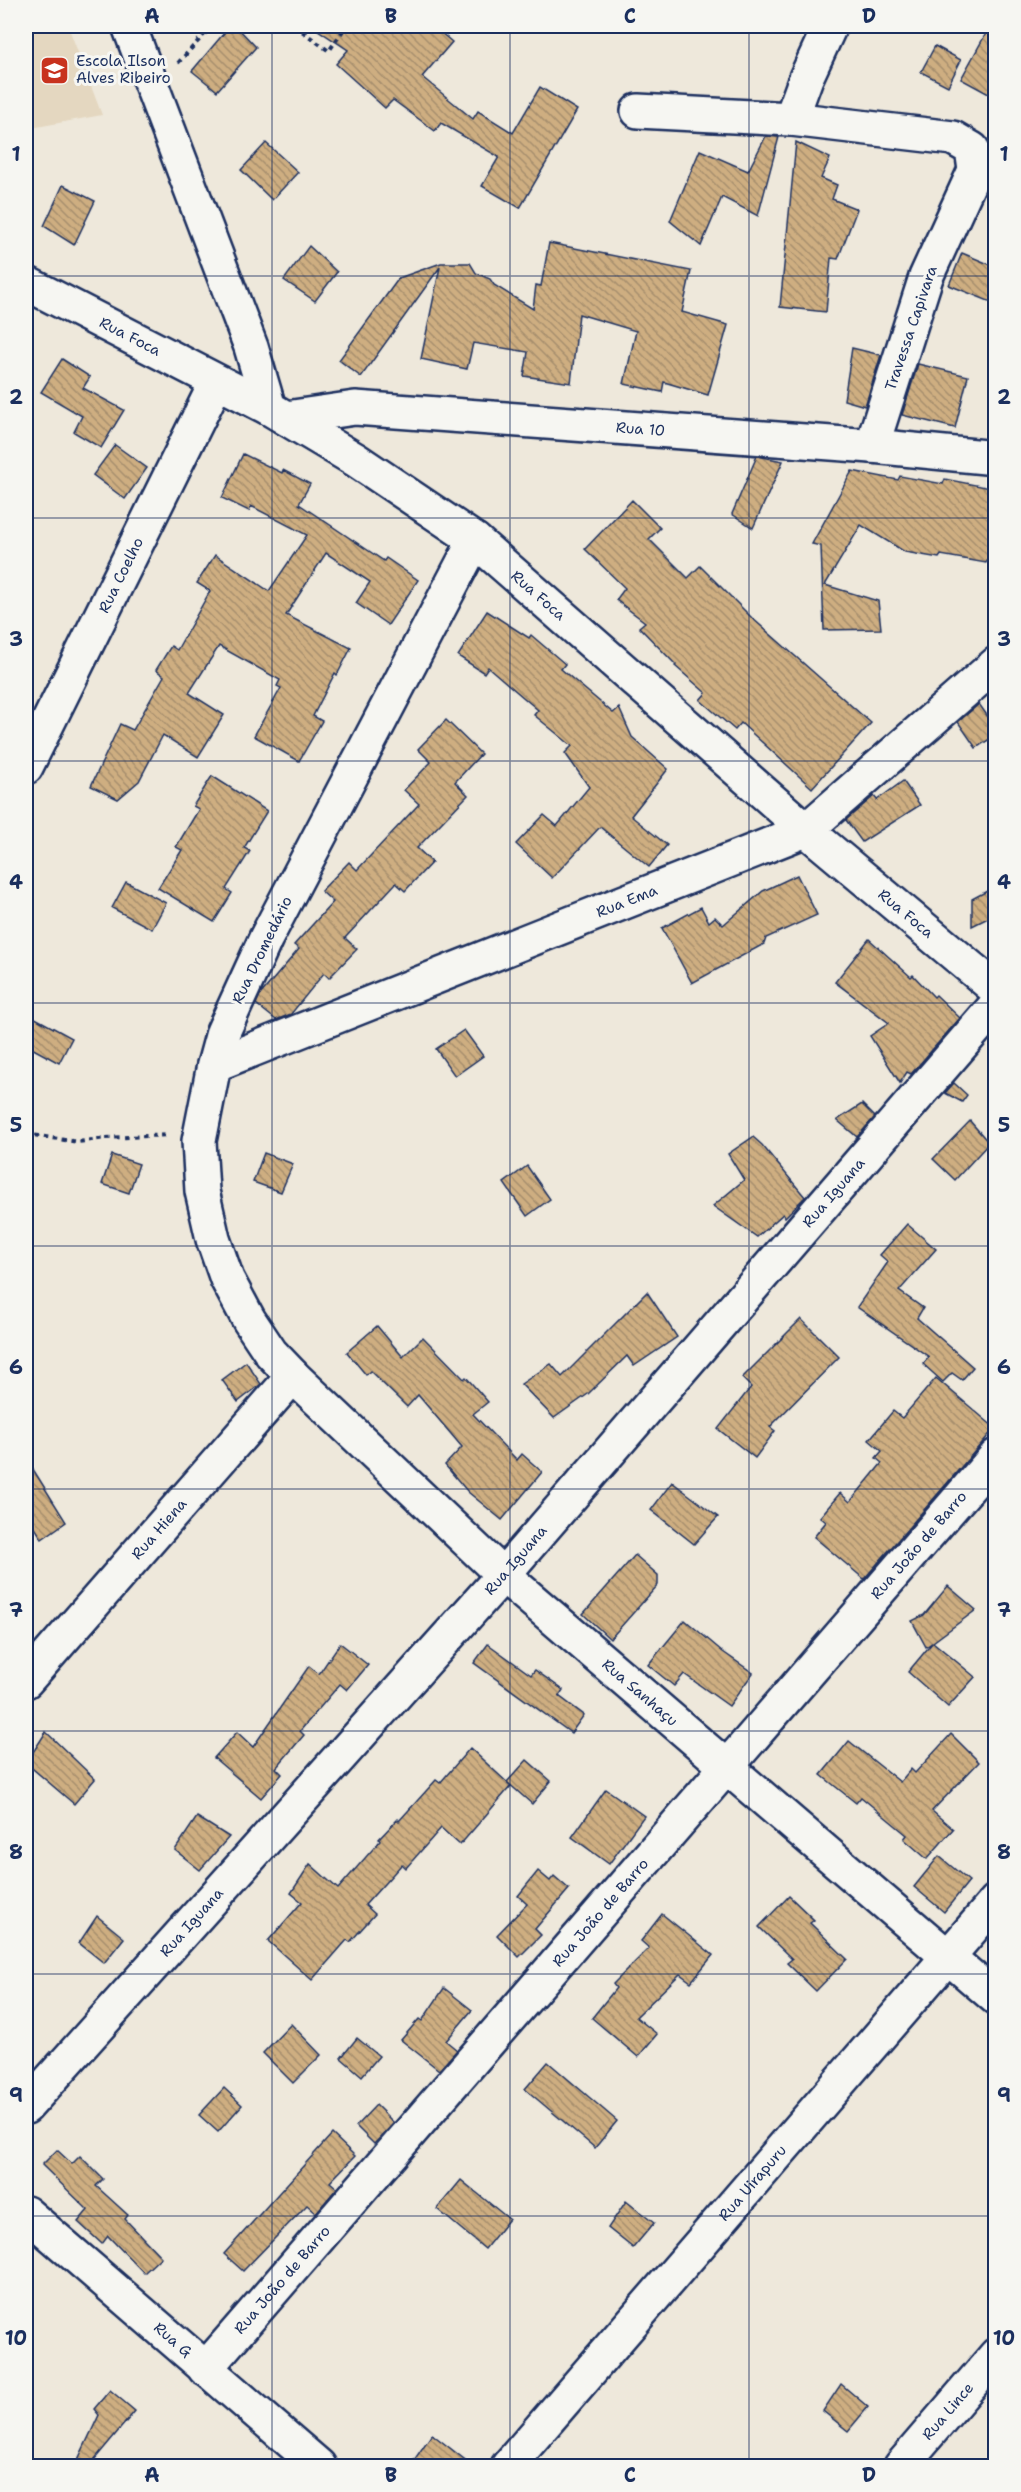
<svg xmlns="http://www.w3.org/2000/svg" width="1021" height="2492" viewBox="0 0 1021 2492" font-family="'Shantell Sans',sans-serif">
	<defs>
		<pattern id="building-back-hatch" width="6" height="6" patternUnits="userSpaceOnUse" patternTransform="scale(1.5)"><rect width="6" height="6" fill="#ceae81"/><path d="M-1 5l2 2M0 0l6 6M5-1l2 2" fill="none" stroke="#a68e6d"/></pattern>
	</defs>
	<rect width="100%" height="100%" fill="#eee8db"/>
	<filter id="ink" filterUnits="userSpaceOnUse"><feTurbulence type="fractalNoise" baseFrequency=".0167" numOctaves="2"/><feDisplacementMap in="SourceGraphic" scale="12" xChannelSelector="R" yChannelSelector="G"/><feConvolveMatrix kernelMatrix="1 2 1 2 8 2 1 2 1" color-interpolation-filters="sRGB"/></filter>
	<g filter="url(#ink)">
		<path fill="#e4d7c0" d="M26 26H68L102 115 26 129Z"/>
		<g fill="url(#building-back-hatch)" stroke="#1b2f5e" stroke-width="1.5">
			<path d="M230 26H236L256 47 217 91 192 71Z"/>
			<path d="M312 26H433L452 42 422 77 473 119 478 111 513 133 540 87 577 110 520 208 482 186 499 157 441 123 435 131 393 100 385 108 336 64 348 50Z"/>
			<path d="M990 26H996V98L961 79Z"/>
			<path d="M935 46 961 60 948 86 921 72Z"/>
			<path d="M766 136 779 137 758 216 722 197 701 246 670 221 700 150 748 171Z"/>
			<path d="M796 142 830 158 821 178 837 185 832 199 857 209 838 259 831 258 826 312 780 307Z"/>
			<path d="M266 143 298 172 272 200 241 170Z"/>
			<path d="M63 185 95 201 74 245 44 226Z"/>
			<path d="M549 243 691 271 682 312 728 325 708 395 664 382 662 392 624 384 636 331 579 314 571 383 524 376 528 352 473 343 467 369 421 359 440 267 361 377 339 360 399 278 441 263H470L476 273 490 279 494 285 533 309 536 285 541 286Z"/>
			<path d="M309 246 337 272 315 301 284 280Z"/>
			<path d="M962 253 996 267V304L949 285Z"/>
			<path d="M852 348 881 355 865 406 844 400Z"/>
			<path d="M62 359 90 377 83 388 124 410 101 448 74 432 82 416 41 392Z"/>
			<path d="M918 364 968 376 955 428 902 415Z"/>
			<path d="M115 445 147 468 125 499 93 475Z"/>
			<path d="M243 454 282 473 283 470 310 484 299 504 384 561 386 558 418 580 388 625 356 603 370 582 326 553 286 615 351 648 337 675 335 673 313 716 322 721 299 761 254 736 281 688 277 686 280 680 219 646 189 693 224 715 198 757 163 735 139 781 118 799 91 786 120 724 133 730 164 676 156 670 171 646 177 650 210 591 197 583 215 555 269 591 307 535 251 506 249 511 222 498Z"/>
			<path d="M757 456 783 461 753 528 732 514Z"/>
			<path d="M852 471 898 480 900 476 943 484 945 479 996 489V547L986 563 941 555 939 558 905 552 861 525 825 585 878 601 881 629 824 630 821 546 812 544Z"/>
			<path d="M632 500 660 528 649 539 688 578 700 566 752 618 871 723 812 788 741 723 735 730 700 700 706 693 675 666 676 665 639 627 645 622 616 600 625 588 585 549Z"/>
			<path d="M487 611 529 638 531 635 565 664 561 669 613 713 619 708 632 737 668 769 631 816 667 845 649 867 600 827 552 878 516 844 544 815 557 826 589 787 565 753 572 746 534 715 538 710 488 667 484 673 458 656Z"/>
			<path d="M979 704 996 728V735L976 748 958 722Z"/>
			<path d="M446 720 481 754 455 782 468 795 417 848 432 862 405 891 396 883 345 938 357 949 329 978 324 973 291 1014 276 1020 256 1004 260 995 299 949 294 945 333 902 321 891 349 862 357 870 419 804 404 790 431 762 418 749Z"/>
			<path d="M212 776 267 811 244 848 250 851 226 889 232 893 214 922 158 888 182 850 176 847 199 809 193 806Z"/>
			<path d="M903 781 920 805 862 842 846 820 874 796 877 800Z"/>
			<path d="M797 875 817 915 766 938 764 944 692 983 662 928 701 907 709 922 715 917 723 925 763 891Z"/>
			<path d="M126 882 166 903 152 929 112 908Z"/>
			<path d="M989 890 996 902V914L972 926V899Z"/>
			<path d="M869 939 911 977 913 975 934 997 936 995 960 1018 911 1074 907 1072 900 1083 870 1036 889 1023 835 982Z"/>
			<path d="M26 1013 72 1038 59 1063 26 1045Z"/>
			<path d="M464 1030 483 1056 455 1076 436 1049Z"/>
			<path d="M954 1083 967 1095 962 1102 945 1093Z"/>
			<path d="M862 1104 875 1117 857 1137 837 1120Z"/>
			<path d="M970 1121 989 1143 955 1180 933 1159Z"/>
			<path d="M753 1137 762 1145 805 1197 785 1217 783 1214 757 1237 713 1206 744 1180 728 1154Z"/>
			<path d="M264 1153 293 1164 281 1192 253 1182Z"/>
			<path d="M112 1155 139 1164 129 1193 102 1184Z"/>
			<path d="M527 1166 550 1199 527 1216 504 1183Z"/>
			<path d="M907 1224 936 1249 899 1291 923 1308 917 1318 973 1367 962 1380 952 1373 943 1382 923 1364 929 1357 857 1307 888 1262 880 1255Z"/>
			<path d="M647 1292 677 1337 634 1366 627 1356 588 1394 554 1418 521 1384 551 1364 562 1377Z"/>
			<path d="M801 1319 839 1357 770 1427 775 1431 755 1458 718 1429 751 1387 742 1378Z"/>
			<path d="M377 1326 403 1357 423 1337 464 1379 466 1377 488 1402 473 1414 517 1460 522 1454 542 1472 502 1520 468 1492 445 1465 462 1447 418 1395 407 1407 370 1371 366 1375 347 1352Z"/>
			<path d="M246 1362 261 1384 238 1402 222 1380Z"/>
			<path d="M936 1378 995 1428 864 1579 814 1537 826 1522 820 1517 840 1493 850 1502 882 1463 876 1458 882 1451 869 1440 893 1411 902 1418Z"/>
			<path d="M26 1458 66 1522 42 1539 26 1513Z"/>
			<path d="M672 1482 718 1517 694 1544 651 1510Z"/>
			<path d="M635 1555 658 1575V1585L610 1639 583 1614Z"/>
			<path d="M948 1586 976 1610 933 1642 975 1677 948 1707 908 1672 933 1642 926 1647 912 1621 924 1615Z"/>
			<path d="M685 1620 723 1652 753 1673 729 1706 684 1674 674 1686 648 1665Z"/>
			<path d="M340 1643 368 1665 347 1690 340 1684 300 1731 304 1735 276 1768 282 1774 261 1798 214 1758 237 1732 253 1747 309 1666 319 1674Z"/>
			<path d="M488 1644 531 1675 535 1670 563 1690 559 1696 584 1715 571 1733 474 1663Z"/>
			<path d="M46 1732 95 1779 74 1804 26 1763Z"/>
			<path d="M951 1734 979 1762 932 1811 953 1829 927 1859 904 1839 907 1835 861 1797 856 1803 821 1775 849 1741 900 1782 911 1769 915 1773Z"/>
			<path d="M470 1748 511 1786 460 1845 441 1828 406 1868 402 1864 365 1905 375 1914 350 1942 347 1940 312 1980 268 1941 302 1902 291 1893 310 1864 338 1889 380 1841 379 1839 398 1819 399 1821 436 1780 440 1783Z"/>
			<path d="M527 1760 551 1781 532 1804 507 1782Z"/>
			<path d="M606 1789 644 1816 609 1864 572 1837Z"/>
			<path d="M197 1817 229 1837 200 1870 175 1850Z"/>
			<path d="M939 1856 969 1881 944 1912 914 1887Z"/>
			<path d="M538 1871 550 1881 554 1876 569 1889 535 1929 541 1935 519 1957 497 1935 527 1904 518 1896Z"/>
			<path d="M789 1896 814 1920 810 1923 847 1959 816 1991 787 1963 792 1959 759 1927Z"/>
			<path d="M662 1914 713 1955 691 1982 680 1974 636 2017 657 2034 638 2057 592 2018 616 1988 613 1984 649 1948 641 1941Z"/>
			<path d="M97 1916 124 1938 104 1963 79 1943Z"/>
			<path d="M444 1988 472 2010 446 2041 457 2050 439 2070 401 2040 419 2019 422 2021Z"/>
			<path d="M291 2024 321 2055 293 2083 263 2053Z"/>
			<path d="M357 2038 379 2056 362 2076 341 2058Z"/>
			<path d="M548 2062 617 2121 595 2148 525 2089Z"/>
			<path d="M224 2088 242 2105 218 2132 199 2115Z"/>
			<path d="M376 2105 394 2123 374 2144 356 2126Z"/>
			<path d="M332 2134 355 2156 330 2182 337 2188 316 2213 307 2205 243 2271 224 2254Z"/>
			<path d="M57 2150 72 2164 80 2156 103 2179 96 2186 128 2215 125 2219 161 2257 144 2273 108 2236 102 2244 78 2222 88 2210 42 2165Z"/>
			<path d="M461 2180 509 2219 485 2249 437 2209Z"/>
			<path d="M626 2201 654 2223 633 2248 608 2228Z"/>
			<path d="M841 2384 868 2407 848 2431 823 2411Z"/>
			<path d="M110 2390 135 2411 89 2466H75L99 2415 94 2409Z"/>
			<path d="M432 2434 473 2466H410Z"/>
		</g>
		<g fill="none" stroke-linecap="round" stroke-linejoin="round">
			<defs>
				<g id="minor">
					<path d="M638 111 791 119 953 138 972 149 975 170 926 277 872 446"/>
					<path d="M791 119 806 78 830 26"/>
					<path id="s1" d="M26 283 269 408"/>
					<path id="s2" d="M286 418 355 408 872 446 996 458"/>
					<path id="s3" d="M475 540 266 938 223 1032 214 1065 199 1141 202 1191 213 1239 227 1279 249 1320 271 1353 293 1376 503 1575 996 1998"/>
					<path id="s4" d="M26 767 216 383"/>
					<path id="s5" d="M214 1065 806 830 996 664"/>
					<path id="s6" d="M26 1681 293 1376"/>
					<path id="s7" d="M26 2107 503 1575 996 1005"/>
					<path id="s8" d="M26 2213 319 2466"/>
					<path id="s9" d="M205 2369 996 1456"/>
					<path id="s10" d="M508 2466 996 1901"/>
					<path id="s11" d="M901 2466 996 2355"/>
				</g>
				<g id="tertiary">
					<path id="s12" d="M129 26 251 347 269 408 356 460 475 540 806 830 996 989"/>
				</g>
			</defs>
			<use href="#minor" stroke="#1b2f5e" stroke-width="38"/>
			<use href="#tertiary" stroke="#1b2f5e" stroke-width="38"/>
			<g stroke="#1b2f5e" stroke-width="4" stroke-dasharray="4.5 4.5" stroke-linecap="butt">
				<path d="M295 26 329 51 346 26"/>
				<path d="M178 63 212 26"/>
				<path d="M26 1134 78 1142 106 1138 169 1135"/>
			</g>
			<use href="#minor" stroke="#f6f6f2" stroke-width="33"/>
			<use href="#tertiary" stroke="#f6f6f2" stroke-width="33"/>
		</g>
	</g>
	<path fill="none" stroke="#1b2f5e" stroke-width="1.5" stroke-opacity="0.55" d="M272 26V2466M510 26V2466M749 26V2466M26 276H996M26 518H996M26 761H996M26 1003H996M26 1246H996M26 1489H996M26 1731H996M26 1974H996M26 2216H996"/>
	<defs>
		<symbol id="school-square" viewBox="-11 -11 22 22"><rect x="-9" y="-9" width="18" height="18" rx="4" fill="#c8321e" stroke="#f6f6f2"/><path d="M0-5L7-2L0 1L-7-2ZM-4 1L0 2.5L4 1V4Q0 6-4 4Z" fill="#fff"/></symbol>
	</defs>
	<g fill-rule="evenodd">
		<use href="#school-square" x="38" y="54" width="33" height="33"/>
	</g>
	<g text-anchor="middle" stroke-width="6" stroke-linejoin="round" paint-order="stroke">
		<g font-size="15" fill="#1b2f5e" stroke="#f6f6f2" text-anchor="start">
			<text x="76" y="66">Escola Ilson<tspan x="76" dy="17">Alves Ribeiro</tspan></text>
		</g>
		<g font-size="15" fill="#1b2f5e" stroke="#f6f6f2">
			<text transform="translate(911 328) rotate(-71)" y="5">Travessa Capivara</text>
			<text dy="5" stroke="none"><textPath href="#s1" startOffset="117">Rua Foca</textPath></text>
			<text dy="5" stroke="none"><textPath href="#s2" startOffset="356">Rua 10</textPath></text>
			<text dy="5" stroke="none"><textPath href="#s4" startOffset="214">Rua Coelho</textPath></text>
			<text dy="5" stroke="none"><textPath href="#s12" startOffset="736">Rua Foca</textPath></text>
			<text dy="5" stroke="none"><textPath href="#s5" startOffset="444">Rua Ema</textPath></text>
			<text dy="5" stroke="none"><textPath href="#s12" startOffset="1222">Rua Foca</textPath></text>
			<text transform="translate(262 950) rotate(-64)" y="5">Rua Dromedário</text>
			<text dy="5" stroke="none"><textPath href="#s7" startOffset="1220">Rua Iguana</textPath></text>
			<text dy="5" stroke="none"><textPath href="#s6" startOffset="202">Rua Hiena</textPath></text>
			<text dy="5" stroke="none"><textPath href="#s9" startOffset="1090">Rua João de Barro</textPath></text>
			<text dy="5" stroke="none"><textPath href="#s7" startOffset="734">Rua Iguana</textPath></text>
			<text dy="5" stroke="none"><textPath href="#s3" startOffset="1394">Rua Sanhaçu</textPath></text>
			<text dy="5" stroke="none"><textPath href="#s9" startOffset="604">Rua João de Barro</textPath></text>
			<text dy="5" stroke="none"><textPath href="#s7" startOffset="248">Rua Iguana</textPath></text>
			<text dy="5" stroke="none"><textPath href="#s10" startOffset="374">Rua Uirapuru</textPath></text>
			<text dy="5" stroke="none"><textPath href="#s9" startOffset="118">Rua João de Barro</textPath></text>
			<text dy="5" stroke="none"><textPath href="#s8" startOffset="194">Rua G</textPath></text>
			<text dy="5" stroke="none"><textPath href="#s11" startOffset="72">Rua Lince</textPath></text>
		</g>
	</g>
	<rect width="1021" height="2492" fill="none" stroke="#f6f6f2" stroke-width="66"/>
	<rect x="33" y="33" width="955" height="2426" fill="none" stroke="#1b2f5e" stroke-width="2"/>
	<g font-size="20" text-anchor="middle" font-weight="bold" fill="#1b2f5e">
		<text x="152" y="23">A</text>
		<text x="391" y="23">B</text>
		<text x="630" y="23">C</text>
		<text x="869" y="23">D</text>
		<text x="16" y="161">1</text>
		<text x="1004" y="161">1</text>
		<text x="16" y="404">2</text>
		<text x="1004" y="404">2</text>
		<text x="16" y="646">3</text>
		<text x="1004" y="646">3</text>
		<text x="16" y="889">4</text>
		<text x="1004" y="889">4</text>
		<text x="16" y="1132">5</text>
		<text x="1004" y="1132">5</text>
		<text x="16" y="1374">6</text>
		<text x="1004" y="1374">6</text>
		<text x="16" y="1617">7</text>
		<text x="1004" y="1617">7</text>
		<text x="16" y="1859">8</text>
		<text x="1004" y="1859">8</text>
		<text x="16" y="2102">9</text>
		<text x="1004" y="2102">9</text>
		<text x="16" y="2345">10</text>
		<text x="1004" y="2345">10</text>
		<text x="152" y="2482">A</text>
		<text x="391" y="2482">B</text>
		<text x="630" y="2482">C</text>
		<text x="869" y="2482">D</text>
	</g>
</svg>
